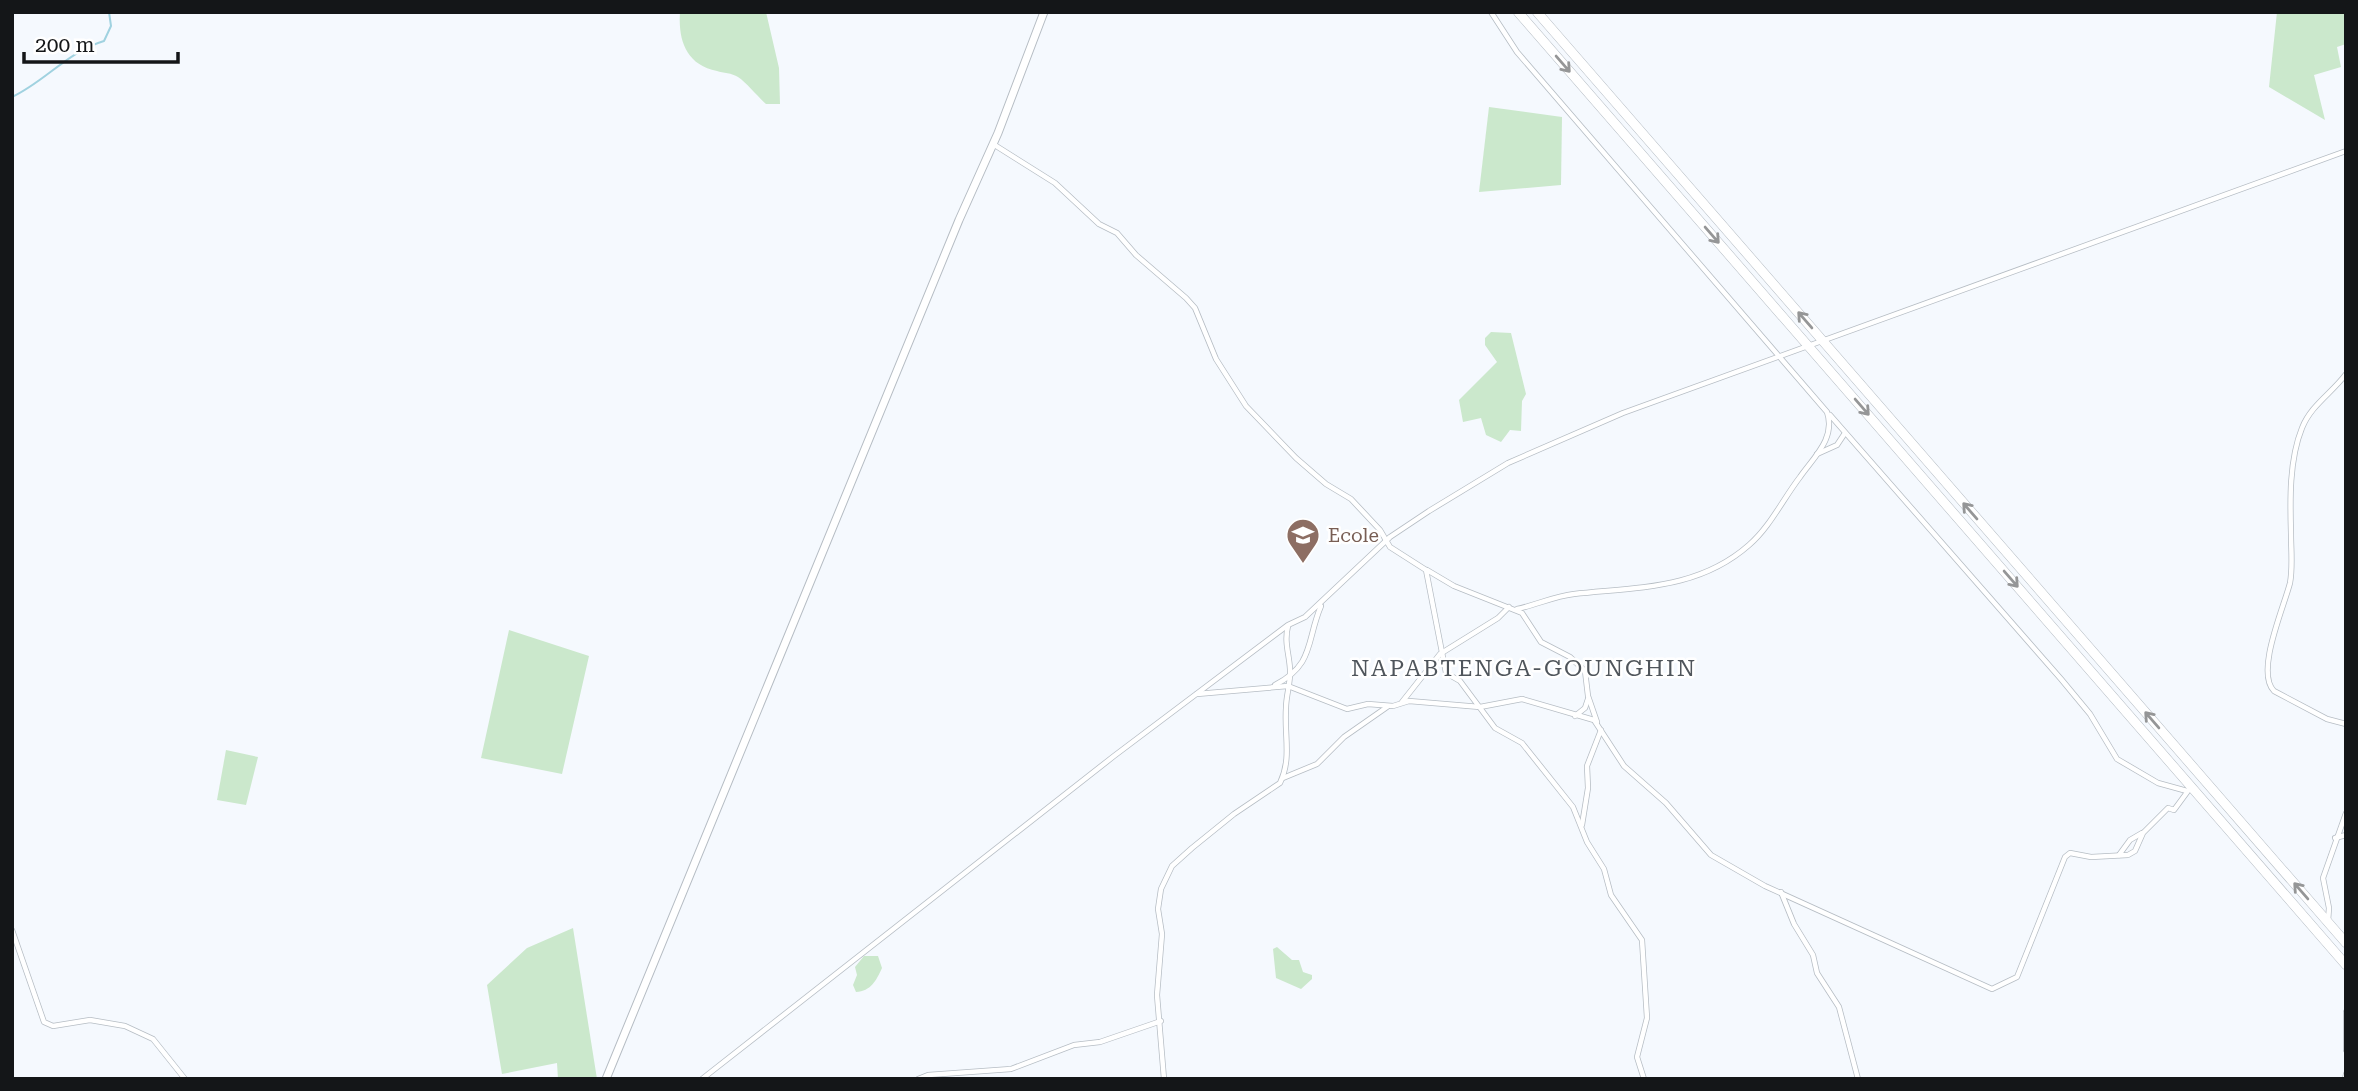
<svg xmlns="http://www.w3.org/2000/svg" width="2358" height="1091" viewBox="0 0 2358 1091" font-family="'Roboto Serif',serif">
	<rect width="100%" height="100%" fill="#f5f9fe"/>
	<g fill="#cbe8cc">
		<path d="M680 12H766L779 68 780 104H766C757 96 747 83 738 77 732 73 723 73 717 71 686 65 678 40 680 12Z"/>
		<path d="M2277 12H2346V44L2337 47 2341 67 2314 75 2325 120 2269 87Z"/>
		<path d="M1489 107 1562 117 1561 185 1479 192Z"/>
		<path d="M1491 332 1511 333 1526 394 1522 401 1521 431 1510 430 1501 442 1486 435 1481 418 1463 422 1459 400 1497 362 1485 345V338Z"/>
		<path d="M509 630 589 656 562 774 481 758Z"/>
		<path d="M226 750 258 757 246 805 217 800Z"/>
		<path d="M573 928 597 1079H558L557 1063 502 1074 487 985 527 948Z"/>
		<path d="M1277 947 1292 960H1299L1303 972 1312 975V979L1301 989 1276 978 1273 949Z"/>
		<path d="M864 956H878L882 968C876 981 871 991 856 992L853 985 857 975 855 967Z"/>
	</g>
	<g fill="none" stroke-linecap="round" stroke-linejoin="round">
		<path stroke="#a0d2e0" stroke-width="2" d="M12 97C46 81 67 52 104 41L111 26 109 12"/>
		<defs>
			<g id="street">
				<path d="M1491 12 1517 52 1827 412C1836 438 1814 457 1800 477 1783 499 1770 527 1749 545 1698 590 1636 587 1574 594 1555 596 1536 605 1517 609"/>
				<path d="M993 144 1055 183 1099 224 1117 233 1136 255 1186 298 1195 308 1216 359 1246 406 1296 458 1326 484 1351 499 1380 530 1390 547 1426 570 1446 673 1460 681 1495 728 1522 743 1573 807 1587 842 1604 869 1611 895 1642 940 1647 1018 1637 1057 1644 1079"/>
				<path d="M2346 374C2332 393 2311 405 2302 428 2289 460 2290 501 2291 534 2291 550 2293 567 2290 583 2284 607 2255 672 2274 691L2327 719 2346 724"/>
				<path d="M1830 415 2061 679 2090 714 2117 759 2158 783 2187 791"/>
				<path d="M1817 454 1837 445 1845 433"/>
				<path d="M1427 570 1454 586 1522 613 1541 642 1570 657 1585 671 1588 696 1597 722"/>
				<path d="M1275 685C1315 664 1306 641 1321 606"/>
				<path d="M1197 694 1288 686 1347 709 1368 704 1393 706 1409 701 1480 707 1522 699 1594 720 1624 766 1666 803 1711 855 1765 886 1992 989 2017 977 2065 857 2070 853 2091 857 2128 855 2135 851 2143 833 2168 808 2174 810 2188 791"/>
				<path d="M1402 702 1440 654 1498 618 1509 607"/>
				<path d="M1575 716 1585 708 1588 699"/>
				<path d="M1283 778 1317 764 1344 737 1387 707"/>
				<path d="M1582 825 1588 788 1587 766 1601 730"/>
				<path d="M2335 838 2346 835"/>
				<path d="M2119 855 2130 840 2142 833"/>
				<path d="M1781 892 1794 924 1813 955 1817 973 1839 1007 1858 1079"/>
				<path d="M2328 921 2329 908 2323 878 2346 813"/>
				<path d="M12 930 44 1022 53 1026 90 1020 125 1026 153 1039 185 1079"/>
				<path d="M2346 1012V1050"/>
				<path d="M702 1079 1114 756 1288 625 1305 617 1390 537 1429 511 1508 463 1623 413 2346 151"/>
				<path d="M918 1079 928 1075 1011 1069 1074 1045 1100 1042 1161 1021"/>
				<path d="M1164 1079 1157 995 1162 934 1158 909 1161 889 1172 866 1192 848 1234 814 1280 783C1292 758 1284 735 1286 708 1286 695 1291 682 1290 669 1289 653 1284 642 1288 626"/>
				<path d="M2345 1079 2346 1074"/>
			</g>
			<path id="secondary" d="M606 1079 959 220 998 133 1044 12"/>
			<g id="highway">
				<path d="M1518 12 2346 965"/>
				<path d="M1537 12 2346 943"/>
			</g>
		</defs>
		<use href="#street" stroke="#b6bdc4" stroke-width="6"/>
		<use href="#secondary" stroke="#b6bdc4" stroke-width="9"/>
		<use href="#highway" stroke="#b6bdc4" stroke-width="10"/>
		<use href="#street" stroke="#fff" stroke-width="4.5"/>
		<use href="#secondary" stroke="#fff" stroke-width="7"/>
		<use href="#highway" stroke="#fff" stroke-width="9"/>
	</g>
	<defs><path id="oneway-shaft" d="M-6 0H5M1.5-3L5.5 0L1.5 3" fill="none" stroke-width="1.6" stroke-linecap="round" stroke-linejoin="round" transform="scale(1.75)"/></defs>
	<g stroke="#959697">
		<use href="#oneway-shaft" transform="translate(1563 64) rotate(49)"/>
		<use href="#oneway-shaft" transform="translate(1712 235) rotate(49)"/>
		<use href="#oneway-shaft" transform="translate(1805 320) rotate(-131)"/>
		<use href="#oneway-shaft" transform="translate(1862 407) rotate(49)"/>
		<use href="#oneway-shaft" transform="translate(1970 511) rotate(-131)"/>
		<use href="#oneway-shaft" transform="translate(2011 579) rotate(49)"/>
		<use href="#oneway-shaft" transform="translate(2152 720) rotate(-131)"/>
		<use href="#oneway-shaft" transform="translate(2301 891) rotate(-131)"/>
	</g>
	<defs>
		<symbol id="school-pin" viewBox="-11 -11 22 30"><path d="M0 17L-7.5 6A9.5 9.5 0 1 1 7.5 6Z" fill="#8d6e63" stroke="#fff"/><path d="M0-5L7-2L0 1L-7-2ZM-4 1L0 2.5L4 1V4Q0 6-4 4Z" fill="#fff"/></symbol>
	</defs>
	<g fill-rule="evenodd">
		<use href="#school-pin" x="1284" y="516" width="38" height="52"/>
	</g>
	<g text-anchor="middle" stroke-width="5" stroke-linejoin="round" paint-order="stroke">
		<g font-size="19" fill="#785e54" stroke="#fff" text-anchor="start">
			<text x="1328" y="542">Ecole</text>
		</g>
		<g font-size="23" letter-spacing="2" fill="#4f555b" stroke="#fff">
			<text x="1524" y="676">NAPABTENGA-GOUNGHIN</text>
		</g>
	</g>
	<rect width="2358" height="1091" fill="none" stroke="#141618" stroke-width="28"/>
	<path d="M24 52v10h154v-10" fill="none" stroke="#141618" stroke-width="3.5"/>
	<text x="35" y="52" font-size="21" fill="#141618" stroke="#ffffff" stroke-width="5" paint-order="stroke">200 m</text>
</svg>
